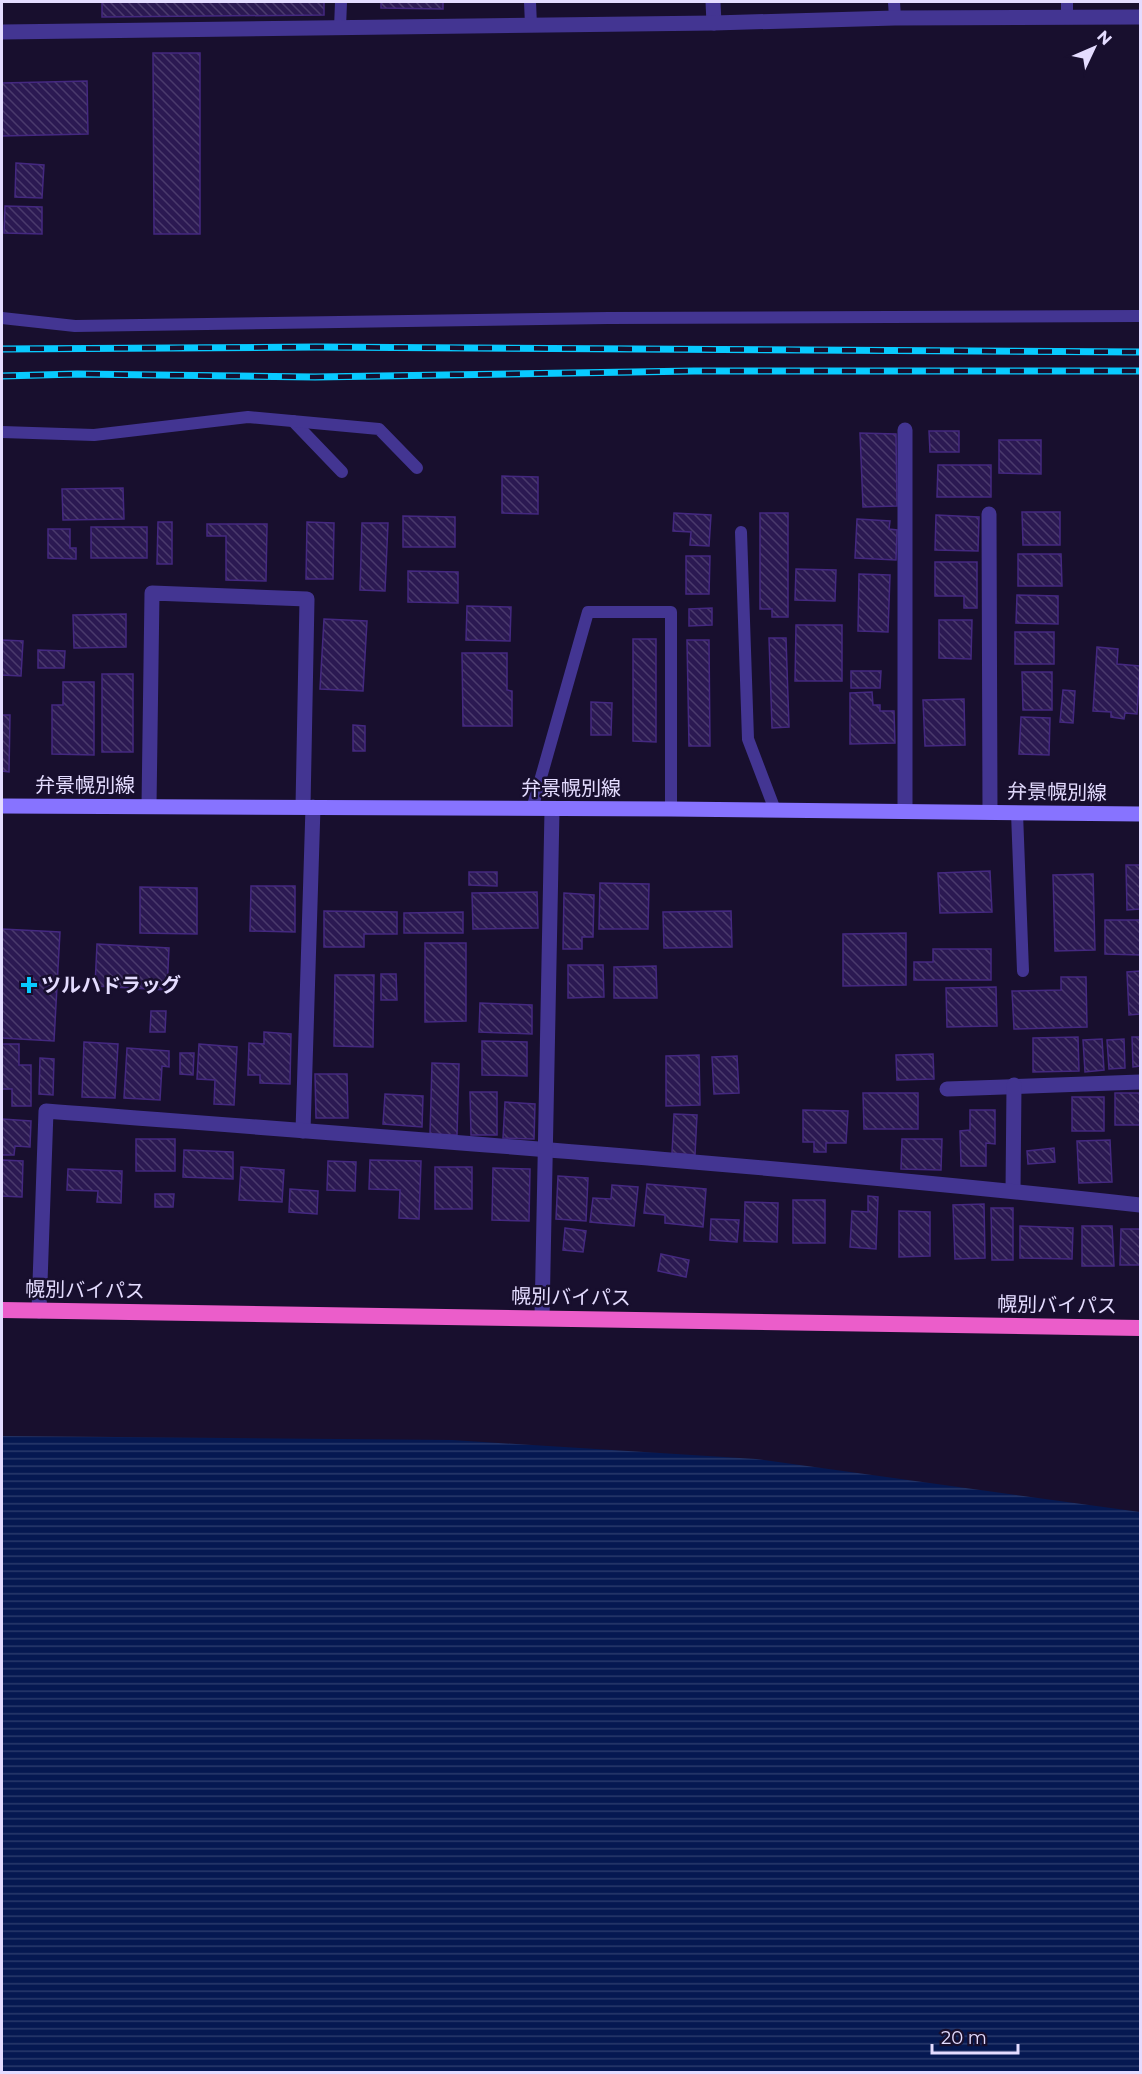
<svg xmlns="http://www.w3.org/2000/svg" width="1142" height="2074" viewBox="0 0 1142 2074" font-family="Montserrat,'Noto Sans JP',sans-serif">
	<defs>
		<pattern id="water-rules" width="6" height="5" patternUnits="userSpaceOnUse" patternTransform="scale(1.5)"><rect width="6" height="5" fill="#051851"/><path d="M0 2.5h6" fill="none" stroke="#29396b"/></pattern>
		<pattern id="building-back-hatch" width="6" height="6" patternUnits="userSpaceOnUse" patternTransform="scale(1.5)"><rect width="6" height="6" fill="#2b1952"/><path d="M-1 5l2 2M0 0l6 6M5-1l2 2" fill="none" stroke="#4a3a6c"/></pattern>
	</defs>
	<rect width="100%" height="100%" fill="#180f2e"/>
	<path fill="url(#water-rules)" d="M2 1436 452 1440 756 1459 1140 1512V2072H2Z"/>
	<g fill="url(#building-back-hatch)" stroke="#442880" stroke-width="1.5">
		<path d="M102 2H324V15L102 17Z"/>
		<path d="M381 2H443V9L381 8Z"/>
		<path d="M153 53H200V234H154Z"/>
		<path d="M87 81 88 134 2 136V83Z"/>
		<path d="M16 163 44 165 42 198 15 197Z"/>
		<path d="M5 206 42 207V234L4 233Z"/>
		<path d="M929 431H959V452H930Z"/>
		<path d="M860 433 896 434 897 506 863 507Z"/>
		<path d="M999 440H1041V474L999 473Z"/>
		<path d="M938 465H991V497H937Z"/>
		<path d="M502 476 538 477V514L502 513Z"/>
		<path d="M123 488 124 519 63 520 62 489Z"/>
		<path d="M1022 512H1060V545H1023Z"/>
		<path d="M674 513 711 515 709 546 690 545 691 532 673 531Z"/>
		<path d="M760 513H788V617H772V609H760Z"/>
		<path d="M936 515 979 517 978 551 935 550Z"/>
		<path d="M403 516 455 517V547H403Z"/>
		<path d="M857 519 890 521 889 529 897 530 896 560 855 558Z"/>
		<path d="M158 522H172V564H157Z"/>
		<path d="M307 522 334 523 333 579H306Z"/>
		<path d="M362 523H388L385 591 360 590Z"/>
		<path d="M207 524H267L266 581 226 580V536H207Z"/>
		<rect x="91" y="527" width="56" height="31"/>
		<path d="M48 529H70V548H76V559L48 558Z"/>
		<path d="M1018 554H1061L1062 586H1018Z"/>
		<path d="M686 556H710L709 594H686Z"/>
		<path d="M935 562H977V608H964V596H935Z"/>
		<path d="M796 569 836 570 835 601 795 600Z"/>
		<path d="M408 571 458 572V603L408 602Z"/>
		<path d="M859 574 890 575 888 632 858 631Z"/>
		<path d="M1017 595 1058 596V624L1016 623Z"/>
		<path d="M467 606 511 607 510 641 466 640Z"/>
		<path d="M712 608V625L689 626V609Z"/>
		<path d="M126 614V647L74 648 73 615Z"/>
		<path d="M324 619 367 621 363 691 320 689Z"/>
		<path d="M939 620H972L971 659 939 658Z"/>
		<path d="M796 625H842V681H795Z"/>
		<rect x="1015" y="632" width="39" height="32"/>
		<path d="M769 638H786L789 727 772 728Z"/>
		<path d="M633 639H656V742L633 741Z"/>
		<path d="M2 640 23 641 21 676 2 675Z"/>
		<path d="M687 640H709L710 746H689Z"/>
		<path d="M1097 647 1118 649 1117 664 1140 666 1137 714 1125 713 1124 719 1111 717V712L1093 711Z"/>
		<path d="M38 650 65 651 64 668H38Z"/>
		<path d="M462 653H507V690L512 691V726H463Z"/>
		<path d="M851 671H881L880 688H851Z"/>
		<path d="M1022 672H1052V710H1023Z"/>
		<rect x="102" y="674" width="31" height="78"/>
		<path d="M63 682H94V755L52 754V705H63Z"/>
		<path d="M1063 690 1075 691 1073 723 1060 722Z"/>
		<path d="M872 692 873 705H880V711H894L895 743 850 744V693Z"/>
		<path d="M964 699 965 745 925 746 923 700Z"/>
		<path d="M591 702 612 703 611 735H591Z"/>
		<path d="M2 715H10L9 772 2 771Z"/>
		<path d="M1021 717 1050 718 1049 755 1019 754Z"/>
		<path d="M353 725 365 726V751H353Z"/>
		<path d="M1126 865H1140V909L1127 910Z"/>
		<path d="M990 871 992 912 940 913 938 873Z"/>
		<path d="M469 872H497V886L469 885Z"/>
		<path d="M1093 874 1095 950 1055 951 1053 875Z"/>
		<path d="M600 883 649 884 648 929H599Z"/>
		<path d="M251 886H295V932L250 931Z"/>
		<path d="M140 887 197 888V934L140 933Z"/>
		<path d="M537 892 538 928 473 929 472 893Z"/>
		<path d="M564 893 594 895 593 937H582V949H563Z"/>
		<path d="M324 911 397 912V934H364V947H324Z"/>
		<path d="M731 911 732 947 664 948 663 912Z"/>
		<path d="M463 912V933H404V913Z"/>
		<path d="M1105 920H1140V955L1105 954Z"/>
		<path d="M2 929 60 932 54 1041 2 1038Z"/>
		<path d="M906 933V985L843 986V934Z"/>
		<path d="M425 943H466V1021L425 1022Z"/>
		<path d="M97 944 169 948 167 990 95 986Z"/>
		<path d="M933 949H991V980H914V962H933Z"/>
		<path d="M568 965H603L604 997 568 998Z"/>
		<path d="M656 966 657 998H614V967Z"/>
		<path d="M1140 971V1014L1129 1015 1127 972Z"/>
		<path d="M381 974H396L397 1000H381Z"/>
		<path d="M335 975H374L373 1047 334 1046Z"/>
		<path d="M1061 977H1086L1087 1027 1014 1029 1012 991 1061 990Z"/>
		<path d="M996 987 997 1026 947 1027 946 988Z"/>
		<path d="M480 1003 532 1005V1034L479 1032Z"/>
		<path d="M151 1011H166L165 1032H150Z"/>
		<path d="M264 1032 291 1034 290 1084 260 1083V1075H248L249 1043 264 1044Z"/>
		<path d="M1078 1037 1079 1071 1033 1072V1038Z"/>
		<path d="M1132 1037H1140V1066L1133 1067Z"/>
		<path d="M1102 1039 1104 1070 1085 1072 1083 1040Z"/>
		<path d="M1124 1039 1125 1068 1109 1069 1107 1040Z"/>
		<path d="M482 1041 527 1042V1076L482 1075Z"/>
		<path d="M84 1042 118 1044 115 1098 82 1097Z"/>
		<path d="M2 1044H19V1065H31V1106H12V1089H2Z"/>
		<path d="M199 1044 237 1047 234 1105 214 1104 215 1080 197 1079Z"/>
		<path d="M127 1048 169 1051V1067L162 1066 160 1100 124 1098Z"/>
		<path d="M180 1053H194L193 1075 180 1074Z"/>
		<path d="M933 1054 934 1079 897 1080 896 1055Z"/>
		<path d="M699 1055 700 1105 666 1106V1056Z"/>
		<path d="M737 1056 739 1093 714 1094 712 1057Z"/>
		<path d="M40 1058 54 1059 53 1095 39 1094Z"/>
		<path d="M432 1063 459 1064 457 1135 430 1134Z"/>
		<path d="M315 1074H347L348 1118H316Z"/>
		<path d="M470 1092H497V1135H471Z"/>
		<path d="M863 1093H918V1129H864Z"/>
		<rect x="1115" y="1093" width="25" height="32"/>
		<path d="M385 1094 423 1096 422 1127 383 1124Z"/>
		<rect x="1072" y="1097" width="32" height="34"/>
		<path d="M505 1102 535 1104 534 1139 503 1138Z"/>
		<path d="M803 1110 848 1111 846 1143H826V1152H814V1142H803Z"/>
		<path d="M970 1110H995V1144L986 1143V1166H961L960 1131 970 1130Z"/>
		<path d="M674 1114 697 1115 695 1155 672 1153Z"/>
		<path d="M2 1119 31 1121 30 1147 15 1146 14 1155H2Z"/>
		<rect x="136" y="1139" width="39" height="32"/>
		<path d="M902 1139H942L941 1170 901 1169Z"/>
		<path d="M1110 1140 1112 1182 1079 1183 1077 1141Z"/>
		<path d="M1054 1148 1055 1162 1028 1164 1027 1151Z"/>
		<path d="M184 1150 233 1152V1179L183 1177Z"/>
		<path d="M2 1160 23 1161 22 1197 2 1196Z"/>
		<path d="M370 1160 421 1161 419 1219 399 1218 400 1190 369 1189Z"/>
		<path d="M328 1161 356 1162 355 1191 327 1190Z"/>
		<path d="M241 1167 284 1170 282 1202 239 1200Z"/>
		<rect x="435" y="1167" width="37" height="42"/>
		<path d="M493 1168 530 1169 529 1221 492 1220Z"/>
		<path d="M68 1169 122 1171 121 1203 97 1202 98 1191 67 1190Z"/>
		<path d="M558 1176 588 1178 586 1221 556 1219Z"/>
		<path d="M647 1184 706 1189 703 1227 665 1223V1215L644 1213Z"/>
		<path d="M612 1185 638 1187 634 1226 590 1222 593 1198 611 1199Z"/>
		<path d="M290 1189 318 1191 317 1214 289 1212Z"/>
		<path d="M155 1194H174L173 1207H155Z"/>
		<path d="M868 1196 878 1197 876 1249 850 1247 852 1211 868 1212Z"/>
		<rect x="793" y="1200" width="32" height="43"/>
		<path d="M745 1202 778 1203 777 1242 744 1241Z"/>
		<path d="M984 1204 985 1258 955 1259 953 1205Z"/>
		<path d="M991 1208H1013V1260H992Z"/>
		<path d="M899 1211 930 1212V1256L899 1257Z"/>
		<path d="M711 1219 739 1220 737 1242 710 1240Z"/>
		<path d="M1020 1226 1073 1228 1072 1259 1020 1258Z"/>
		<path d="M1082 1226H1112L1114 1266H1082Z"/>
		<path d="M565 1228 586 1231 583 1252 563 1250Z"/>
		<path d="M1121 1229H1140V1265H1120Z"/>
		<path d="M661 1254 689 1260 686 1277 658 1271Z"/>
	</g>
	<g fill="none" stroke-linecap="round" stroke-linejoin="round">
		<g stroke="#433592" stroke-width="12">
			<path d="M530 2 531 25"/>
			<path d="M894 2 895 18"/>
			<path d="M1067 2V17"/>
			<path d="M340 28 341 2"/>
			<path d="M2 318 75 326 608 318 1140 316"/>
			<path d="M293 421 342 472"/>
			<path d="M2 432 94 435 248 417 379 429 417 468"/>
			<path d="M741 532 748 739 775 810"/>
			<path d="M532 809 588 612H671V809"/>
			<path d="M1017 813 1023 971"/>
		</g>
		<g stroke="#433592" stroke-width="15">
			<path d="M713 2 714 23"/>
			<path d="M2 32 714 23 895 18 1140 17"/>
			<path d="M905 430V811"/>
			<path d="M989 514 990 812"/>
			<path d="M149 806 152 593 307 599 303 807"/>
			<path d="M947 1089 1140 1082"/>
			<path d="M303 1131 313 807"/>
			<path d="M1013 1191 1014 1085"/>
			<path d="M39 1311 46 1111C411 1139 776 1165 1140 1205"/>
			<path d="M542 1318 552 810"/>
		</g>
		<path stroke="#8773ff" stroke-width="15" d="M2 806 671 809 1140 814"/>
		<path stroke="#eb5dca" stroke-width="16" d="M2 1310 1140 1328"/>
		<defs>
			<g id="rail">
				<path d="M2 349 316 347 1140 352"/>
				<path d="M2 376 77 374 315 377 694 371H1140"/>
			</g>
		</defs>
		<use href="#rail" stroke="#08caff" stroke-width="7"/>
		<use href="#rail" stroke="#180f2e" stroke-width="4.5" stroke-dasharray="14" stroke-linecap="butt"/>
	</g>
	<path fill="#08caff" stroke="#180f2e" stroke-width="2" d="M26 976h6v6h6v6h-6v6h-6v-6h-6v-6h6z"/>
	<g text-anchor="middle" stroke-width="5" stroke-linejoin="round" paint-order="stroke">
		<g font-size="20" fill="#e4dcff" stroke="#180f2e">
			<text x="85" y="792">弁景幌別線</text>
			<text x="571" y="795">弁景幌別線</text>
			<text transform="translate(1057 792) rotate(1)" y="7">弁景幌別線</text>
			<text transform="translate(85 1290) rotate(1)" y="7">幌別バイパス</text>
			<text transform="translate(571 1297) rotate(1)" y="7">幌別バイパス</text>
			<text transform="translate(1057 1305) rotate(1)" y="7">幌別バイパス</text>
		</g>
		<g font-size="20" font-weight="bold" fill="#e4dcff" stroke="#180f2e" text-anchor="start">
			<text x="41" y="992">ツルハドラッグ</text>
		</g>
	</g>
	<rect width="1142" height="2074" fill="none" stroke="#e4dcff" stroke-width="6"/>
	<g transform="translate(1094 48) rotate(46)" stroke="#180f2e" stroke-width="4.5" paint-order="stroke">
	<path d="M0-4.5L10 22L0 15L-10 22Z" fill="#e4dcff"/>
	<text y="-9" font-size="16" font-weight="bold" text-anchor="middle" fill="#e4dcff">N</text>
	</g>
	<path d="M932 2044v9h86v-9" fill="none" stroke="#e4dcff" stroke-width="3"/>
	<text x="941" y="2044" font-size="18" fill="#e4dcff" stroke="#180f2e" stroke-width="4.5" paint-order="stroke">20 m</text>
</svg>
